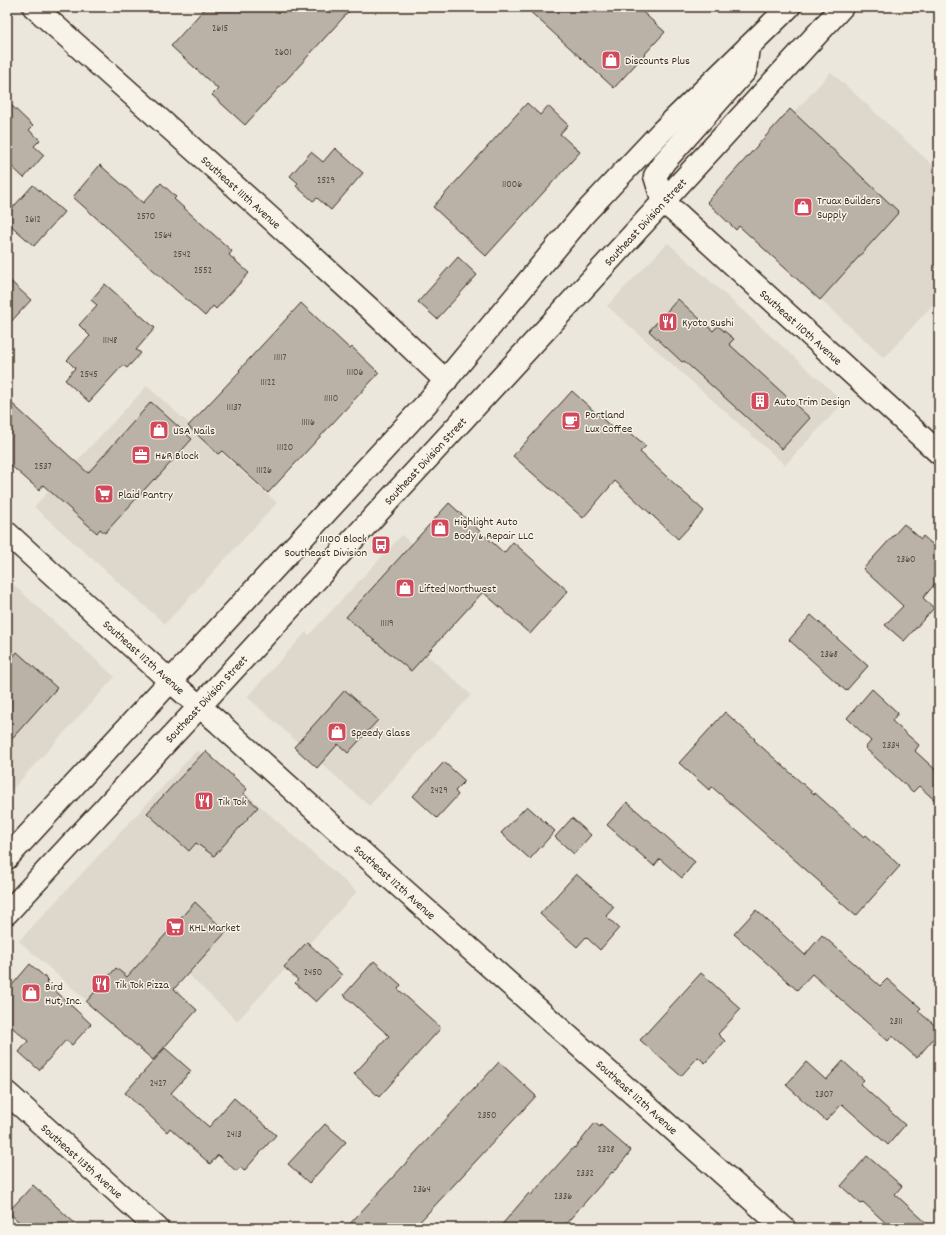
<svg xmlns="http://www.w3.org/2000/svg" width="946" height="1235" viewBox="0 0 946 1235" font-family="Dekko,sans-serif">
	<rect width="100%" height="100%" fill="#ece7dc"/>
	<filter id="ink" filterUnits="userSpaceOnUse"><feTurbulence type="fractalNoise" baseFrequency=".025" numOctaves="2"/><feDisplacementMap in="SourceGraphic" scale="8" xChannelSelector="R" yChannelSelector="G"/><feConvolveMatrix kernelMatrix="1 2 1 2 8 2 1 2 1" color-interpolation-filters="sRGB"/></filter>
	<g filter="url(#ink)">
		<g fill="#ddd7cc">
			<path d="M831 72 939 171V298L884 358 713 201Z"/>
			<path d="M668 243 844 402 785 465 607 306Z"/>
			<path d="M147 386 277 503 165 624 34 507Z"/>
			<path d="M402 535 475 602 427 655 471 695 369 806 247 697 306 632 309 635Z"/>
			<path d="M7 579 115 677 7 795Z"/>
			<path d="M197 750 357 892 237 1021 188 974 129 1038 19 941Z"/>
		</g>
		<g fill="#bab2a7" stroke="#3b2a1e">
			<path d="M206 7H353L245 125 212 95 218 89 171 46Z"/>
			<path d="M525 7H637L665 32 614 88Z"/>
			<path d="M7 101 33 126 29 130 40 140 34 146 44 155 24 178 7 162Z"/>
			<path d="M527 103 540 115 548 106 568 125 560 134 580 152 486 256 433 207Z"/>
			<path d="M790 109 899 212 820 300 739 226 736 230 707 202Z"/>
			<path d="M335 148 363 173 331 210 317 198 313 201 296 186 298 183 290 176 311 152 323 162Z"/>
			<path d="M100 165 143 203 161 183 176 197 174 199 232 251 229 255 249 273 216 309 213 306 205 316 133 252 102 222V223L73 197Z"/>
			<path d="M33 185 64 212 34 246 7 222V214Z"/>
			<path d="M458 257 477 275 437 319 418 302Z"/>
			<path d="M7 278 31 300 7 326Z"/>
			<path d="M105 284 155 328 136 350 141 353 127 368 123 365 89 402 65 380 75 368 67 360 90 336 79 325 97 305 91 300Z"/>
			<path d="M678 299 713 331 718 326 734 339 729 344 810 418 782 449 684 361 682 362 649 331Z"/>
			<path d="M301 303 350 349 352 347 379 373 268 493 222 451 218 454 188 426 240 371 239 370Z"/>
			<path d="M572 391 617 432 625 428 646 446 640 452 704 511 678 539 615 481 583 518 513 456Z"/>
			<path d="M7 399 88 473 151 402 192 439 155 480 154 479 105 533 100 529 97 533 43 485 39 490 7 462Z"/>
			<path d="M449 503 504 553 513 542 568 591 530 634 483 592 411 671 346 617Z"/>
			<path d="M904 524 921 539 923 536 939 550V579L923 598 934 608 904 641 885 625 903 606 863 569Z"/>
			<path d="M811 615 868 666 846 691 789 640Z"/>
			<path d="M17 652 57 688 7 744V664Z"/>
			<path d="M872 689 898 713 892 721 919 745 915 751 939 773V804L919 786 913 792 865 748 871 741 847 718Z"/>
			<path d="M345 690 378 720 348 753 338 744 317 768 294 747Z"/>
			<path d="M725 712 755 739 754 740 814 794 815 793 864 837 866 835 900 866 856 916 821 885 822 884 712 787 709 790 679 763Z"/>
			<path d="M205 751 247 789 243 794 258 807 214 856 196 843 189 851 147 813Z"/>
			<path d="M444 762 465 781 455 791 458 795 437 818 413 796Z"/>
			<path d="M627 802 695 862 682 878 660 859 654 866 607 825Z"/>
			<path d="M527 806 555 831 530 859 501 833Z"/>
			<path d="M572 818 591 835 574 854 555 837Z"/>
			<path d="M576 874 614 907 606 916 619 928 600 950 586 937 577 947 540 914Z"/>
			<path d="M195 902 226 932 174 989 197 1010 153 1060 86 1002 116 968 127 977Z"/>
			<path d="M756 910 805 955 822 935 880 986 887 979 921 1008 918 1011 939 1029V1032L917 1058 892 1036 888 1041 812 974 797 990 734 934Z"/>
			<path d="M307 942 342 975 316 1002 295 983 298 980 284 967Z"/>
			<path d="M374 961 401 985 398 989 441 1028 379 1097 354 1074 389 1036 344 995Z"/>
			<path d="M30 964 48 980 46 982 91 1024 72 1045 66 1040 39 1070 19 1052 28 1041 7 1023V991Z"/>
			<path d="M701 973 741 1009 718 1034 725 1041 705 1063 698 1057 681 1076 640 1040Z"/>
			<path d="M165 1048 191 1071 171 1093 209 1127 234 1098 276 1135 244 1171 241 1167 236 1171 218 1155 210 1164 170 1128 167 1132 125 1093Z"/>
			<path d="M843 1061 864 1080 860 1084 905 1125 888 1145 842 1104 826 1121 786 1085 806 1062 826 1080Z"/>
			<path d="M499 1062 536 1096 414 1228H346Z"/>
			<path d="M595 1123 600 1127 601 1125 631 1151 613 1173 612 1172 562 1228H499L529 1193 531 1195 574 1147 575 1148Z"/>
			<path d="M325 1124 346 1142 309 1183 288 1164Z"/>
			<path d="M867 1156 902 1186 895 1194 932 1228H891L863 1202 861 1204 841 1186Z"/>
			<path d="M33 1185 80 1228H26L8 1212Z"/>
		</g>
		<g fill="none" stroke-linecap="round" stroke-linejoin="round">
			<defs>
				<g id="minor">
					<path d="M34 7 266 214 370 309 446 381"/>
					<path d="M663 202 679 215 939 453"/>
					<path d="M7 1093 157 1228"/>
				</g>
				<path id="secondary" d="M7 533 170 681 219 723 369 859 784 1228"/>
				<g id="primary">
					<path d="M663 202 655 176 664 162 745 71 748 47"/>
					<path d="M7 858 426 404 584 214 662 131 789 7"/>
					<path d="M7 913 200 706 842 7"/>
				</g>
			</defs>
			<use href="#minor" stroke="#3b2a1e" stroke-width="25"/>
			<use href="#secondary" stroke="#3b2a1e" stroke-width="25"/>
			<use href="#primary" stroke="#3b2a1e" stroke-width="25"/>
			<use href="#minor" stroke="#f7f3e8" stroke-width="22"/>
			<use href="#secondary" stroke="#f7f3e8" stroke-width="22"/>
			<use href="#primary" stroke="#f7f3e8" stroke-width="22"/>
		</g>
	</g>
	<defs>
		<symbol id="shop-square" viewBox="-11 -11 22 22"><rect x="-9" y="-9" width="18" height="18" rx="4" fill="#d1495b" stroke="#f7f3e8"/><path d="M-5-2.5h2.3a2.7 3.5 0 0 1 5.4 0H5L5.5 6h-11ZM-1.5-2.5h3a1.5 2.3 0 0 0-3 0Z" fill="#fff"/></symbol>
		<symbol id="restaurant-square" viewBox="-11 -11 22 22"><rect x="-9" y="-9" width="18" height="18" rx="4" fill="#d1495b" stroke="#f7f3e8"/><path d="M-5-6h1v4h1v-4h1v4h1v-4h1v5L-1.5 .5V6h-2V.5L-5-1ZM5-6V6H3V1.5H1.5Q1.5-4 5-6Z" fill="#fff"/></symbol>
		<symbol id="building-square" viewBox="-11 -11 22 22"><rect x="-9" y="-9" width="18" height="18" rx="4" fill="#d1495b" stroke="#f7f3e8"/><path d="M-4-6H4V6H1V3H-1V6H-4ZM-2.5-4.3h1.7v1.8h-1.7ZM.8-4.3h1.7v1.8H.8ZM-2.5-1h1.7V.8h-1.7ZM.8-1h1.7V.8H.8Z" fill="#fff"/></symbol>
		<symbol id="cafe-square" viewBox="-11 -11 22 22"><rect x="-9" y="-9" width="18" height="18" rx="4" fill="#d1495b" stroke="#f7f3e8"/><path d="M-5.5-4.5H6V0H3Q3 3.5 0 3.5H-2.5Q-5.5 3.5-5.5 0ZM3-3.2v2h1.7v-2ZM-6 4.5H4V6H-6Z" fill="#fff"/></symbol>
		<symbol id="office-square" viewBox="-11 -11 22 22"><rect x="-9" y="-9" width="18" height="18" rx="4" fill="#d1495b" stroke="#f7f3e8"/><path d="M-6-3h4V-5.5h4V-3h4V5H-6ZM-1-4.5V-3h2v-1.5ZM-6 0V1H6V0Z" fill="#fff"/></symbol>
		<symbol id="supermarket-square" viewBox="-11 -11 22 22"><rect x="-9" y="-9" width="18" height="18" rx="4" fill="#d1495b" stroke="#f7f3e8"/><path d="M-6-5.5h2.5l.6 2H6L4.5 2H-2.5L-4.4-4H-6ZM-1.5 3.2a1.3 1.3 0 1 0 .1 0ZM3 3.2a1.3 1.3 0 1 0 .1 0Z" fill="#fff"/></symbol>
		<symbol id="bus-square" viewBox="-11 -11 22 22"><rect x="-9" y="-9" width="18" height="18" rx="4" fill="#d1495b" stroke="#f7f3e8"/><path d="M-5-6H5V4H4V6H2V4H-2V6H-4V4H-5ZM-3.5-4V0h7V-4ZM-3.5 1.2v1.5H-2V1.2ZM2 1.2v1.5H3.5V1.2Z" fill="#fff"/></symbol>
	</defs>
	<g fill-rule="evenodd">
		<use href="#shop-square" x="600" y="49" width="22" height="22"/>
		<use href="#shop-square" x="792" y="196" width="22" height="22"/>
		<use href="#restaurant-square" x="657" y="311" width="22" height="22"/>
		<use href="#building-square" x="749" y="390" width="22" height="22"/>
		<use href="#cafe-square" x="560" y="410" width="22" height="22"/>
		<use href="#shop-square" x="148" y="419" width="22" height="22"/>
		<use href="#office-square" x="130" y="444" width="22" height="22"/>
		<use href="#supermarket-square" x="93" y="483" width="22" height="22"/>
		<use href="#shop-square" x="429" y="517" width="22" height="22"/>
		<use href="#bus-square" x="370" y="534" width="22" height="22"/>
		<use href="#shop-square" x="394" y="577" width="22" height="22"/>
		<use href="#shop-square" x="326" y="721" width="22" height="22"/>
		<use href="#restaurant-square" x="193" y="790" width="22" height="22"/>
		<use href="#supermarket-square" x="164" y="916" width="22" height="22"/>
		<use href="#restaurant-square" x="90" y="973" width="22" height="22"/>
		<use href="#shop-square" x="20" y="982" width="22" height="22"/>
	</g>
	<g text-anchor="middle" stroke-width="3" stroke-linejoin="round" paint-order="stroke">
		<g font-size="10" fill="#5b4c40">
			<text x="220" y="31">2615</text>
			<text x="283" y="55">2601</text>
			<text x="326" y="183">2529</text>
			<text x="512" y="187">11006</text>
			<text x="146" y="219">2570</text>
			<text x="33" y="222">2612</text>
			<text x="163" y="238">2564</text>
			<text x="182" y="257">2542</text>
			<text x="203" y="273">2552</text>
			<text x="110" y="343">11148</text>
			<text x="280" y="360">11117</text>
			<text x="355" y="375">11106</text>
			<text x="89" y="377">2545</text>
			<text x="268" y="385">11122</text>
			<text x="331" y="401">11110</text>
			<text x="234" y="410">11137</text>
			<text x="308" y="425">11116</text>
			<text x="285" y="450">11120</text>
			<text x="43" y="469">2537</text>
			<text x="264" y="473">11126</text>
			<text x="906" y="562">2360</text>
			<text x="387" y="626">11119</text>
			<text x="829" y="657">2368</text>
			<text x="891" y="748">2334</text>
			<text x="439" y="793">2429</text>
			<text x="313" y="975">2450</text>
			<text x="896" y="1024">2311</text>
			<text x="158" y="1086">2427</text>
			<text x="824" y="1097">2307</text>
			<text x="487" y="1118">2350</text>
			<text x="234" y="1137">2413</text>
			<text x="606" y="1152">2328</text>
			<text x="585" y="1176">2332</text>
			<text x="422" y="1192">2364</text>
			<text x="563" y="1199">2336</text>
		</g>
		<g font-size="12" fill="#3b2a1e" stroke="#f7f3e8" text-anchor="start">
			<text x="625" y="64">Discounts Plus</text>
			<text x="817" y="204">Truax Builders<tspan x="817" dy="14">Supply</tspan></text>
			<text x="682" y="326">Kyoto Sushi</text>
			<text x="774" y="405">Auto Trim Design</text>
			<text x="585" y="418">Portland<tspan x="585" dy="14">Lux Coffee</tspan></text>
			<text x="173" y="434">USA Nails</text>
			<text x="155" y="459">H&amp;R Block</text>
			<text x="118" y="498">Plaid Pantry</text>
			<text x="454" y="525">Highlight Auto<tspan x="454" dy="14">Body &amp; Repair LLC</tspan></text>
			<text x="367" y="542" text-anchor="end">11100 Block<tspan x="367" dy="14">Southeast Division</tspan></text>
			<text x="419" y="592">Lifted Northwest</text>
			<text x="351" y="736">Speedy Glass</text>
			<text x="218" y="805">Tik Tok</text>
			<text x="189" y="931">KHL Market</text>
			<text x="115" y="988">Tik Tok Pizza</text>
			<text x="45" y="990">Bird<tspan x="45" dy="14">Hut, Inc.</tspan></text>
		</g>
		<g font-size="12" fill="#3b2a1e" stroke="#f7f3e8">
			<text transform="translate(241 192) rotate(42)" y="4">Southeast 111th Avenue</text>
			<text transform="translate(645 222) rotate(-47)" y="4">Southeast Division Street</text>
			<text transform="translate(801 327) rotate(42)" y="4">Southeast 110th Avenue</text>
			<text transform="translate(425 461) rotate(-47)" y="4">Southeast Division Street</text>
			<text transform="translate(144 657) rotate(42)" y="4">Southeast 112th Avenue</text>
			<text transform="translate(206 699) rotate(-47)" y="4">Southeast Division Street</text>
			<text transform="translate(395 882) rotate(42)" y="4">Southeast 112th Avenue</text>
			<text transform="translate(637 1097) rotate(42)" y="4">Southeast 112th Avenue</text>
			<text transform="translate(82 1161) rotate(42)" y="4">Southeast 113th Avenue</text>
		</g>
	</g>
	<rect width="946" height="1235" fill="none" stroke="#f7f3e8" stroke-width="24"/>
	<rect x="12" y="12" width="922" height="1211" fill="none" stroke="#3b2a1e" stroke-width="1.5" filter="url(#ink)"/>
</svg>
